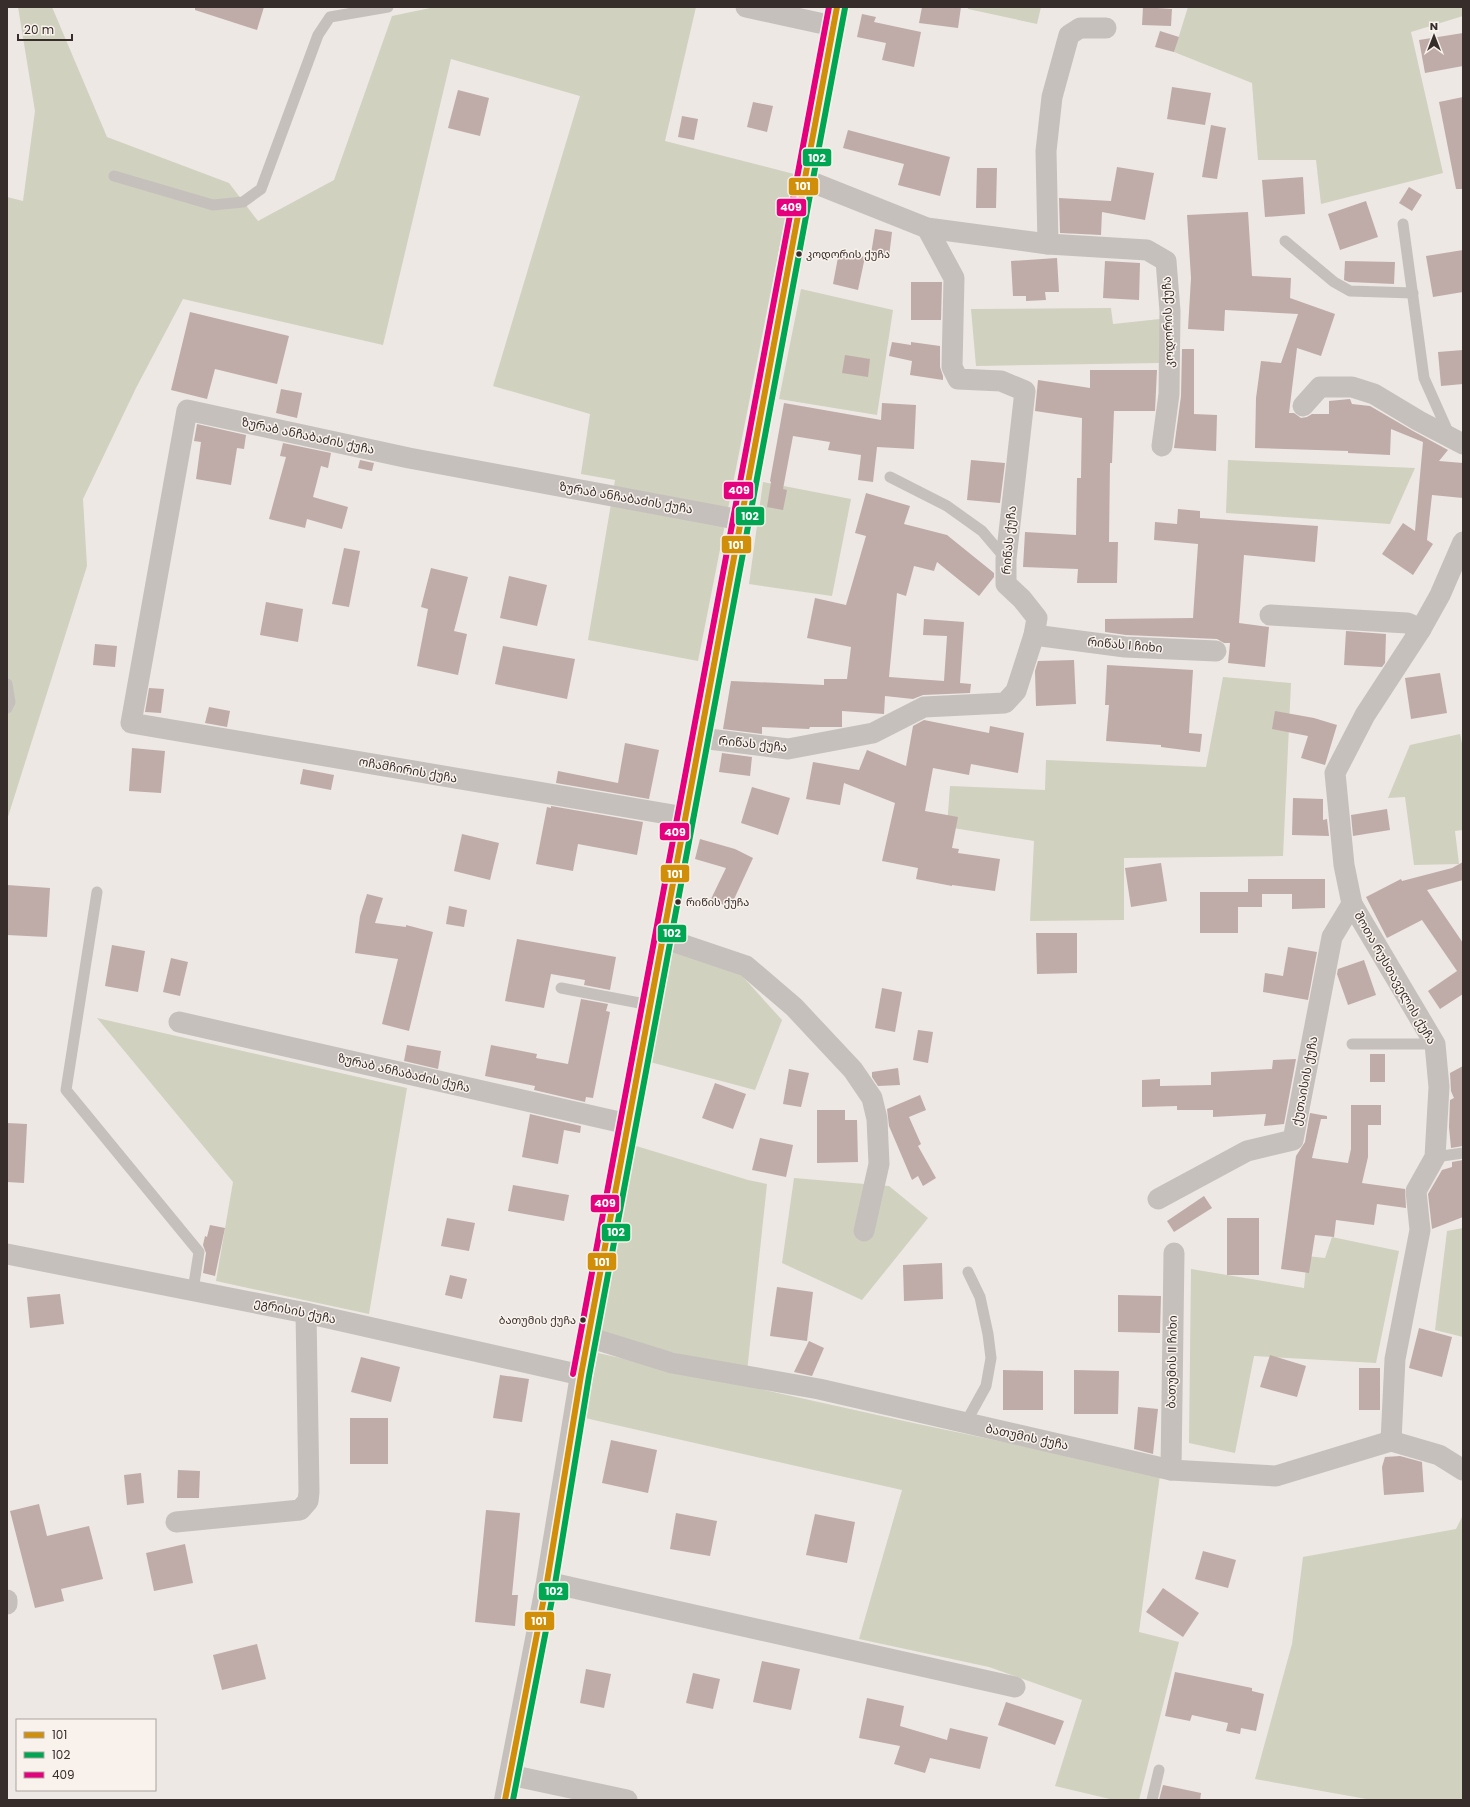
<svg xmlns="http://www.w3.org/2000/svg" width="1470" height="1807" viewBox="0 0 1470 1807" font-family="Poppins,'Noto Sans Georgian',sans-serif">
	<rect width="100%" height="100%" fill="#ede8e4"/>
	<g fill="#d0d1bf">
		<path d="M18 7H52L107 137 229 183 258 221 334 180 392 16 435 7H696L665 141 794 174 698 661 588 640 615 480 581 474 590 414 493 386 580 96 451 59 383 345 183 299 136 388 83 499 87 566 7 820V197L23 201 35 111Z"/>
		<path d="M968 7H1041L1037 24 968 9Z"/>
		<path d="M1188 7H1463V16L1411 32 1443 173 1321 204 1316 160H1258L1252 83 1174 52Z"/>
		<path d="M801 289 893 310 877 415 779 399Z"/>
		<path d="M1111 308 1113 324 1160 319V363L976 366 971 309Z"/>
		<path d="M1228 460 1415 468 1390 524 1226 513Z"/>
		<path d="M763 482 851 499 832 596 749 584Z"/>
		<path d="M1223 677 1291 683 1283 856 1124 858V920L1030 921 1034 841 947 827 950 786 1045 790 1046 760 1206 767Z"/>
		<path d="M1460 734 1463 748V830L1455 831 1459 864 1414 865 1405 797 1388 798 1410 745Z"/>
		<path d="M672 951 734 967 782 1020 755 1090 650 1062Z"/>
		<path d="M97 1018 407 1088 369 1314 216 1281 233 1182Z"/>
		<path d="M633 1145 748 1180 767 1184 747 1372 599 1333Z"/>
		<path d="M794 1178 889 1186 928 1218 862 1300 782 1263Z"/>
		<path d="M1463 1228V1337L1435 1330 1447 1231Z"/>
		<path d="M1332 1237 1399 1251 1376 1363 1254 1356 1235 1453 1189 1443 1191 1269 1304 1288 1307 1256 1325 1258Z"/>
		<path d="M598 1353 918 1424 1160 1475 1139 1632 1179 1642 1139 1800H1114L1055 1786 1082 1700 989 1667 859 1639 902 1490 585 1418Z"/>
		<path d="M1463 1515V1800H1372L1255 1779 1292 1644 1303 1557 1456 1529Z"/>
	</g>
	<g fill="#bfaca8">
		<path d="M195 7H264L257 30 195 10Z"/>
		<path d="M922 7H961L958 28 919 23Z"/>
		<path d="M1143 7 1172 9 1171 26 1142 25Z"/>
		<path d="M862 14 876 17 874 22 921 32 914 67 882 60 886 43 857 37Z"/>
		<path d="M1160 31 1179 37 1174 52 1155 47Z"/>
		<path d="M1463 33V66L1425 73 1419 40Z"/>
		<path d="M1172 87 1211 93 1205 125 1167 119Z"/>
		<path d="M458 90 489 98 480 136 448 128Z"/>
		<path d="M1463 97V189H1456L1439 102Z"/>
		<path d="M753 102 773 106 767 132 747 127Z"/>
		<path d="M682 116 698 119 694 140 678 137Z"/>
		<path d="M1211 125 1226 128 1217 179 1202 177Z"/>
		<path d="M848 130 950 157 940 196 898 185 904 164 843 148Z"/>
		<path d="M1117 167 1154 173 1145 220 1102 212 1101 235 1060 233 1059 198 1111 201Z"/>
		<path d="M977 168H997L996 208H976Z"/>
		<path d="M1303 177 1305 214 1265 217 1262 180Z"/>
		<path d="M1409 187 1422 195 1412 211 1399 203Z"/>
		<path d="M1366 201 1378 237 1340 250 1328 214Z"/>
		<path d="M1248 212 1252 276 1291 278 1290 298 1335 314 1321 356 1297 348 1289 413H1294L1301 418 1307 417 1312 414H1329V401L1350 399 1352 404 1370 406 1413 431 1448 450 1439 461 1463 463V498L1432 495 1427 540 1433 544 1413 575 1382 554 1403 523 1415 531 1423 442 1391 429 1390 455 1348 453V451L1255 448 1256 398 1261 361 1281 363 1298 314 1225 310 1224 331 1188 329 1191 278 1187 215Z"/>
		<path d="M875 229 892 232 889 257 871 254Z"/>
		<path d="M1463 250V292L1433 297 1426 256Z"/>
		<path d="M839 252 865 257 858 290 833 284Z"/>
		<path d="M1057 258 1059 292H1045L1046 300 1026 301V296H1013L1011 261Z"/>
		<path d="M1105 261 1140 263 1139 300 1103 298Z"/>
		<path d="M1345 261 1395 262 1394 284 1349 282 1344 280Z"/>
		<path d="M911 282H942L941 320H911Z"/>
		<path d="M190 312 289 336 277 384 215 369 207 399 171 390Z"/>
		<path d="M892 342 911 345V342L940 346V367L943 376V380L910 375 912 361 889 356Z"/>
		<path d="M1182 349H1194V414L1217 415 1216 451 1174 448 1181 396Z"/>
		<path d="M1463 350V384L1441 386 1438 352Z"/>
		<path d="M845 355 870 359 868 377 842 373Z"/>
		<path d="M1090 370H1157L1155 411H1114L1112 463H1110L1109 542H1118L1117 583H1077L1078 569 1023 567 1025 532 1076 535 1077 478H1081L1082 418 1035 411 1038 380 1090 388Z"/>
		<path d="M281 389 302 393 297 418 276 413Z"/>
		<path d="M784 403 881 420 882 403 916 405 914 449 877 447 873 482 858 480 861 455 828 450 830 442 793 436 783 489 787 490 783 510 767 507 771 482 770 481Z"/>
		<path d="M197 424 246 435 244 449 237 448 231 485 196 479 201 442 194 441Z"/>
		<path d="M283 443 331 453 328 468 321 466 313 497 348 507 342 529 307 519 305 528 269 519 286 457 280 456Z"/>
		<path d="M360 460 374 463 372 471 358 468Z"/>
		<path d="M971 460 1005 463 1000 503 967 500Z"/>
		<path d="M866 493 910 506 904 524 947 535 994 573V577L979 596 937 562 934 571 914 566 906 596 897 593 889 677 944 681 947 636 923 635 924 619 964 622 960 683 971 684 970 693 923 695 913 699 885 696 884 714 842 711V727H810L809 729 762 727V734L723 729 731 681 824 685V679H847L851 647 807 638 815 598 846 605 866 536 855 533Z"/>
		<path d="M1178 509 1200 511V518L1318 526 1315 562 1244 555 1239 623 1269 627 1265 667 1228 663 1230 643H1224L1217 639 1126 635 1105 632V619L1193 618 1198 544 1154 540 1155 522 1177 524Z"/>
		<path d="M344 548 360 551 349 607 332 604Z"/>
		<path d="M431 568 468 577 454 631 467 634 458 675 417 666 428 609 421 607Z"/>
		<path d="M509 576 547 585 537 626 500 618Z"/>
		<path d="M266 602 303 609 298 642 260 635Z"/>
		<path d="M1346 631 1386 634 1385 663 1382 667 1344 665Z"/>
		<path d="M95 644 117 646 115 667 93 665Z"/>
		<path d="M503 646 575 659 567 699 495 684Z"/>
		<path d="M1074 660 1076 704 1036 706 1035 671 1038 661Z"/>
		<path d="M1107 665 1193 670 1189 733 1202 734 1200 752 1161 747V745L1106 741 1109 705H1105Z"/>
		<path d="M1440 673 1447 713 1411 719 1405 678Z"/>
		<path d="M149 688 164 689 161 713 145 712Z"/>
		<path d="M209 707 230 711 227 727 205 723Z"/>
		<path d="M1275 711 1314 718 1337 725 1325 765 1301 758 1308 736 1272 729Z"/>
		<path d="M924 720 989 733 990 726 1024 733 1018 773 971 764 969 775 933 768 925 811 958 817 952 848 959 849 958 853 1000 859 995 891 952 885V886L916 879 918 868 882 861 895 803 844 783 840 805 806 799 813 762 859 770 867 750 906 766 913 726Z"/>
		<path d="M625 743 659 750 649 799 556 783 558 771 618 783Z"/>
		<path d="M132 748 165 751 161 793 129 791Z"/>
		<path d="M722 753 752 757 750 776 719 772Z"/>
		<path d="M303 769 334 775 331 790 300 784Z"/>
		<path d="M752 787 790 798 778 835 741 823Z"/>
		<path d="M1293 798 1323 799V820L1327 819 1329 836 1292 835Z"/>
		<path d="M551 806 643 822 637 855 578 844 573 871 536 864 547 807 551 808Z"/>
		<path d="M1387 809 1390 830 1353 836 1351 815Z"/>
		<path d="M462 834 499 843 490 880 454 871Z"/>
		<path d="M700 839 735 849 753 858 730 908 711 899 726 868 695 859Z"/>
		<path d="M1463 862V880L1427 890 1463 943V994L1440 1009 1428 991 1457 971 1422 920 1387 938 1366 897 1401 879 1402 881 1452 868Z"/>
		<path d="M1161 863 1167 901 1131 907 1125 868Z"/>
		<path d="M1248 879H1325V908L1292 909V894H1262V907H1238V933H1200V892H1248Z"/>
		<path d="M7 885 50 888 47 937 7 935Z"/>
		<path d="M367 894 383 898 375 923 406 927V925L433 932 409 1031 382 1024 398 959 355 953 360 916Z"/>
		<path d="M449 906 467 910 464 927 446 924Z"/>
		<path d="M1036 933H1077V973L1037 974Z"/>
		<path d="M517 939 616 957 610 990 584 985 585 980 551 974 544 1008 505 1001Z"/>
		<path d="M112 945 145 951 138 992 105 986Z"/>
		<path d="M1288 947 1317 952 1308 1000 1263 992 1265 973 1283 976Z"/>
		<path d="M171 958 188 962 180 996 163 992Z"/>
		<path d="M1364 960 1376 995 1348 1005 1337 974 1338 969Z"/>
		<path d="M882 988 902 992 895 1032 875 1028Z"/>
		<path d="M581 999 608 1004 606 1011 610 1012 593 1098 586 1097 585 1102 534 1090 535 1086 485 1076 491 1045 537 1054 536 1058 568 1064Z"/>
		<path d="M918 1030 933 1032 928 1063 913 1060Z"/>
		<path d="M407 1045 441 1051 438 1069 404 1061Z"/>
		<rect x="1370" y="1054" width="15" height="28"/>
		<path d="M1296 1059 1284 1124 1264 1126 1266 1114 1213 1117V1110H1177V1106L1142 1107V1080L1160 1079V1086L1211 1085V1072L1272 1069 1273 1060Z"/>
		<path d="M1463 1066V1146L1451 1148 1449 1127 1450 1100 1454 1098 1451 1091 1450 1073Z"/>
		<path d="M898 1068 900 1085 878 1086 872 1077V1072Z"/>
		<path d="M789 1069 809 1073 801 1107 783 1104Z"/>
		<path d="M715 1083 746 1094 733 1129 702 1118Z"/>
		<path d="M920 1095 926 1110 909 1117 921 1144 918 1146 936 1178 923 1186 918 1176 912 1180 889 1126 887 1109Z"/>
		<path d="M1351 1105H1381V1125H1368V1157L1362 1183 1405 1189 1406 1208 1377 1204 1374 1225 1336 1220 1334 1237 1315 1235 1309 1273 1281 1269 1296 1156 1305 1142 1310 1113 1327 1116V1119H1321L1312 1158 1348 1163 1351 1149Z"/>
		<path d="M817 1110H845V1120H857L858 1162 817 1163Z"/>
		<path d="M530 1114 581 1126 580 1133 564 1130 558 1164 522 1157Z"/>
		<path d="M7 1123 27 1124 24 1183 7 1182Z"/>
		<path d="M760 1138 793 1145 786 1177 752 1170Z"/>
		<path d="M1463 1160V1217L1432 1229 1428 1194 1442 1170 1452 1167V1162Z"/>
		<path d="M513 1185 569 1195 564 1221 508 1211Z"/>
		<path d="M1204 1196 1212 1208 1174 1232 1167 1221Z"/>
		<path d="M447 1218 475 1223 469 1251 441 1246Z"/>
		<rect x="1227" y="1218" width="32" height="57"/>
		<path d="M210 1225 225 1228 215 1276 203 1273 206 1253 203 1245 205 1236 207 1237Z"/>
		<path d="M942 1263 943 1299 904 1301 903 1265Z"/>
		<path d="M450 1275 467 1279 462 1299 445 1295Z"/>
		<path d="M777 1287 813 1292 807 1341 770 1336Z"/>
		<path d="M60 1294 64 1324 30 1328 27 1297Z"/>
		<path d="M1118 1295 1161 1296 1160 1333 1118 1332Z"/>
		<path d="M1419 1328 1452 1337 1442 1377 1409 1368Z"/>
		<path d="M809 1341 824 1348 812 1376 794 1372Z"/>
		<path d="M1270 1355 1306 1366 1297 1397 1260 1387Z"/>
		<path d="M361 1357 400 1367 391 1402 351 1392Z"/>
		<rect x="1359" y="1368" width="21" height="42"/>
		<path d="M1003 1370 1043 1371V1410H1003Z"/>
		<path d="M1074 1370 1119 1371 1118 1414H1074Z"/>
		<path d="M500 1375 529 1379 522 1422 493 1418Z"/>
		<path d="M1138 1407 1158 1409 1153 1454 1134 1449Z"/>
		<rect x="350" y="1418" width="38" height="46"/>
		<path d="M611 1440 657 1450 648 1493 602 1483Z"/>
		<path d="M1400 1456 1422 1462 1424 1492 1384 1495 1382 1467 1385 1457Z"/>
		<path d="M178 1470 200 1471 199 1498H177Z"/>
		<path d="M141 1473 144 1503 127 1505 124 1475Z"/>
		<path d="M39 1504 47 1536 89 1526 103 1579 61 1589 64 1601 35 1608 10 1511Z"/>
		<path d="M486 1510 520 1513 512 1595H518L515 1626 475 1622Z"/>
		<path d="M676 1513 717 1521 710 1556 670 1549Z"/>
		<path d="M815 1514 855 1522 847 1563 806 1555Z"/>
		<path d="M185 1544 193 1583 154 1591 146 1553Z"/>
		<path d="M1203 1551 1236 1560 1228 1588 1195 1579Z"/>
		<path d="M1163 1588 1199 1613 1183 1637 1146 1612Z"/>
		<path d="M257 1644 266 1679 222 1690 213 1655Z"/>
		<path d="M762 1661 800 1669 791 1710 753 1702Z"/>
		<path d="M586 1669 611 1674 604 1708 580 1703Z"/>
		<path d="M1175 1672 1252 1688V1691L1264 1694 1256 1731 1241 1728 1240 1734 1226 1731 1228 1723 1192 1715 1190 1721 1165 1716Z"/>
		<path d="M693 1673 720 1679 713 1709 686 1703Z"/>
		<path d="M867 1698 904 1706 900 1726 947 1740 950 1728 988 1737 980 1769 930 1758 925 1773 894 1764 900 1746 859 1738Z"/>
		<path d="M1006 1702 1064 1721 1055 1745 998 1725Z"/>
		<path d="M1163 1785 1201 1793 1200 1800H1159Z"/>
	</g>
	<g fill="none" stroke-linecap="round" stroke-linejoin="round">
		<g stroke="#c6c0bd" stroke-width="11">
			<path d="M114 176 213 205 243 202 261 189 318 35 330 17 388 7"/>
			<path d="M1403 224 1424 378 1449 434"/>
			<path d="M1285 241 1334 282 1350 291 1413 293"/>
			<path d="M890 477 947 506 982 531 1005 558"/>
			<path d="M7 684 10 702 7 708"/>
			<path d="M97 892 66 1090 199 1252 193 1290"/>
			<path d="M561 988 650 1005"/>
			<path d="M1352 1044H1435"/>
			<path d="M1435 1157 1463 1153"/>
			<path d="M965 1424 986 1386 991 1358 988 1334 980 1297 968 1272"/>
			<path d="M1152 1800 1159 1770"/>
		</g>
		<g stroke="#c6c0bd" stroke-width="21">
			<path d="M746 7 833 26"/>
			<path d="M804 179 927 228 1048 244 1147 250 1166 261 1170 311 1169 394 1162 446"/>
			<path d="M1048 244 1046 151 1052 97 1069 35 1080 28H1106"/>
			<path d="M1303 406 1320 387H1352L1374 394 1419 421 1463 444"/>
			<path d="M1270 615 1407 623 1421 629"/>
			<path d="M1034 635 1125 647 1216 651"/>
			<path d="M701 738 788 749 873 733 924 707 1005 703 1016 691 1034 635 1037 618 1022 599 1006 584V559L1025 391 1001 381 958 379 952 367 954 278 927 228"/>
			<path d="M685 817 131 723 187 410 409 458 741 520"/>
			<path d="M663 938 746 966 794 1007 853 1070 872 1098 877 1119 879 1164 864 1231"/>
			<path d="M179 1022 628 1124"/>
			<path d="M1158 1199 1247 1151 1293 1140 1332 937 1352 904"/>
			<path d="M7 1254 306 1313 581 1375"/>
			<path d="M588 1337 672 1363 819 1389 1171 1470 1276 1476 1391 1441 1439 1455 1463 1470"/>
			<path d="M1391 1441 1395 1359 1420 1230 1416 1191 1435 1157 1439 1087 1435 1044 1352 904 1344 865 1335 773 1365 715 1421 629 1440 595 1463 542"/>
			<path d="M1171 1470 1174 1253"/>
			<path d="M176 1522 300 1510 308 1501 309 1492 306 1313"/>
			<path d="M547 1582 1015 1687"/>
			<path d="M7 1600V1604"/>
			<path d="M510 1775 627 1800"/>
		</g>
		<path stroke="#c6c0bd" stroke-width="22" d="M505 1800 547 1582 581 1375 837 7"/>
		<defs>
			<path id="bus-1" d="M505 1800 547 1582 581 1375 837 7"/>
			<path id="bus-2" d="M513 1800 555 1584 589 1376 845 8"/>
			<path id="bus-3" d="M573 1374 829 7"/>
		</defs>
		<use href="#bus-1" stroke="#f9f2ec" stroke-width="9"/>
		<use href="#bus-2" stroke="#f9f2ec" stroke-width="9"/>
		<use href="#bus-3" stroke="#f9f2ec" stroke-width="9"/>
		<use href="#bus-1" stroke="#d18e09" stroke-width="6"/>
		<use href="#bus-2" stroke="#00a651" stroke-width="6"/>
		<use href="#bus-3" stroke="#e5007d" stroke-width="6"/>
	</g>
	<g fill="#372d2b" stroke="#f9f2ec" stroke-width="1.5">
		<circle cx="799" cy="254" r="3.5"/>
		<circle cx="678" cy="902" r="3.5"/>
		<circle cx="583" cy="1320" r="3.5"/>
	</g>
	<g text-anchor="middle" stroke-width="3" stroke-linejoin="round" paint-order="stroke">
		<g font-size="11" fill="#372d2b" stroke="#f9f2ec" text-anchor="start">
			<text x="806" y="258">კოდორის ქუჩა</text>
			<text x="686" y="906">რიწის ქუჩა</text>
			<text x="576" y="1324" text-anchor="end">ბათუმის ქუჩა</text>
		</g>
		<g font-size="12" fill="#372d2b" stroke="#f9f2ec">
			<text transform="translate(1168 322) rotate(-92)" y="4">კოდორის ქუჩა</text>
			<text transform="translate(308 436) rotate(12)" y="4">ზურაბ ანჩაბაძის ქუჩა</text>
			<text transform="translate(626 498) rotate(10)" y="4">ზურაბ ანჩაბაძის ქუჩა</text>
			<text transform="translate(1009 540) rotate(-85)" y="4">რიწას ქუჩა</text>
			<text transform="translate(1125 645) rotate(5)" y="4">რიწას I ჩიხი</text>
			<text transform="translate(753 744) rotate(6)" y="4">რიწას ქუჩა</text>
			<text transform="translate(408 770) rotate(10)" y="4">ოჩამჩირის ქუჩა</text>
			<text transform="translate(1395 978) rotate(60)" y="4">შოთა რუსთაველის ქუჩა</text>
			<text transform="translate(404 1073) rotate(13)" y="4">ზურაბ ანჩაბაძის ქუჩა</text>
			<text transform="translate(1305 1081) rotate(-79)" y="4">ქუთაისის ქუჩა</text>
			<text transform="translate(295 1311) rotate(12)" y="4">ეგრისის ქუჩა</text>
			<text transform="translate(1172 1362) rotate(-89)" y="4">ბათუმის II ჩიხი</text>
			<text transform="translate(1027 1437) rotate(12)" y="4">ბათუმის ქუჩა</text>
		</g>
	</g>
	<g stroke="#f9f2ec" stroke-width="1.5">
		<rect x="802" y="148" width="30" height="19" rx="4" fill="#00a651"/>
		<rect x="788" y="177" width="31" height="19" rx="4" fill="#d18e09"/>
		<rect x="776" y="198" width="31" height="19" rx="4" fill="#e5007d"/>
		<rect x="723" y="481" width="31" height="19" rx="4" fill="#e5007d"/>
		<rect x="735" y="506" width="30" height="20" rx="4" fill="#00a651"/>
		<rect x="721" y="535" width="31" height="19" rx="4" fill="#d18e09"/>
		<rect x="659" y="822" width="31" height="19" rx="4" fill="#e5007d"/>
		<rect x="660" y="864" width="30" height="19" rx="4" fill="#d18e09"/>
		<rect x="657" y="924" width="30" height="19" rx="4" fill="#00a651"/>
		<rect x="590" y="1194" width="30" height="19" rx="4" fill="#e5007d"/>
		<rect x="601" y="1223" width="30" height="19" rx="4" fill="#00a651"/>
		<rect x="587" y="1252" width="30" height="19" rx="4" fill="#d18e09"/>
		<rect x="538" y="1582" width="31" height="19" rx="4" fill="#00a651"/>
		<rect x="524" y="1611" width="31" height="20" rx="4" fill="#d18e09"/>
	</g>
	<g font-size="11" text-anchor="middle" font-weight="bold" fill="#fff">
		<text x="817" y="162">102</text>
		<text x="803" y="190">101</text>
		<text x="791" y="211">409</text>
		<text x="739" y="494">409</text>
		<text x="750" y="520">102</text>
		<text x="736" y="549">101</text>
		<text x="675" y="836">409</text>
		<text x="675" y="878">101</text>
		<text x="672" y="937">102</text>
		<text x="605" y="1207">409</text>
		<text x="616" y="1236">102</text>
		<text x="602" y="1266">101</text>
		<text x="554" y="1595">102</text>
		<text x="539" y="1625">101</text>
	</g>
	<rect width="1470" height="1807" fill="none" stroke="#372d2b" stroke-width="16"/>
	<rect x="16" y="1719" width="140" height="72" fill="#f9f2ec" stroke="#aba39f"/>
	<rect x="24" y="1732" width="20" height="6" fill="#d18e09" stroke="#aba39f"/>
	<text x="52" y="1739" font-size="12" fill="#372d2b">101</text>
	<rect x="24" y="1752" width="20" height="6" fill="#00a651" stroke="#aba39f"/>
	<text x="52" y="1759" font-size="12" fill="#372d2b">102</text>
	<rect x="24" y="1772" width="20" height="6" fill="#e5007d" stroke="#aba39f"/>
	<text x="52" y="1779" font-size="12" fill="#372d2b">409</text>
	<g transform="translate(1434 36)" stroke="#f9f2ec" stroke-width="3" paint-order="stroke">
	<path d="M0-3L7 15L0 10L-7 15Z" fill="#372d2b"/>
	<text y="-6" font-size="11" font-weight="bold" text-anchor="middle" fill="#372d2b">N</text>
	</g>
	<path d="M18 34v6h54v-6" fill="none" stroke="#372d2b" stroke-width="2"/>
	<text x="24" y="34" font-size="12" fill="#372d2b" stroke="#f9f2ec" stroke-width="3" paint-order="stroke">20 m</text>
</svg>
